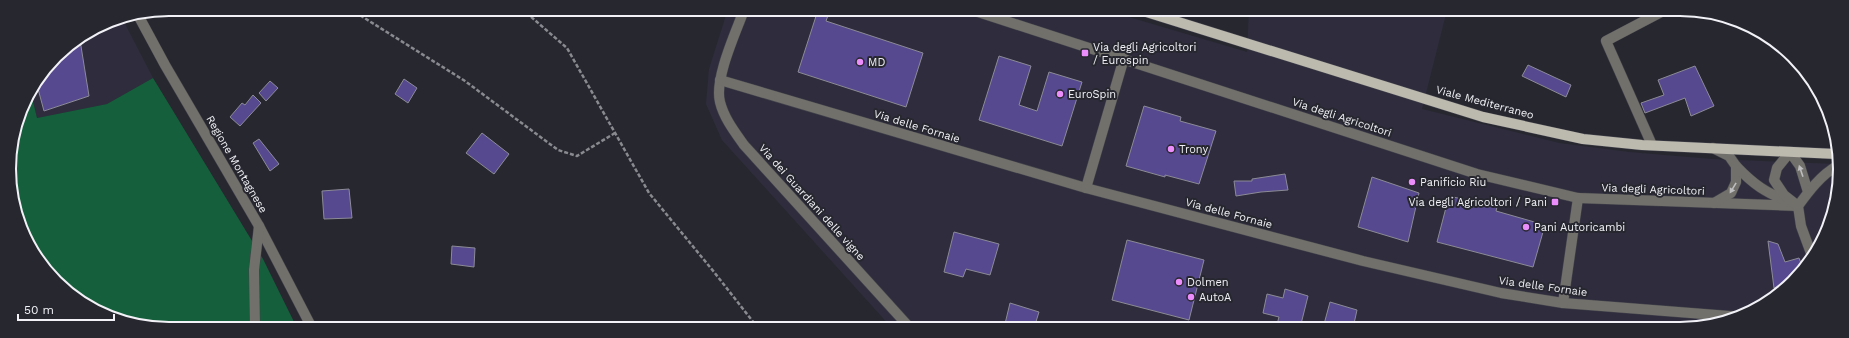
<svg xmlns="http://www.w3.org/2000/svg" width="1849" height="338" viewBox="0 0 1849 338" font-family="'Work Sans',sans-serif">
	<rect width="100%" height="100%" fill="#272730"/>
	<g fill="#2f2d3d">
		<path d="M728 9 1105 10 1247 52 1249 10H1447L1422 109 1559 143 1629 152 1712 159 1837 164 1838 183 1828 197H1836L1824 240 1793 282 1741 317 1691 329 892 328 722 140 706 104 709 69Z"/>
		<path d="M122 18 153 78 107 104 37 118 31 93 56 56 108 21Z"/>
	</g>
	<path fill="#165f3c" d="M153 78 263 259 297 328H148L89 308 49 274 17 220 9 159 21 108 31 93 37 118 107 104Z"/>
	<g fill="#56498f" stroke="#8c8b96">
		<path d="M818 10H830L826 21 923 53 906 107 798 72Z"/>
		<path d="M80 40 89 96 44 111 37 85 56 56Z"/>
		<path d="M999 56 1031 66 1019 105 1037 111 1049 72 1082 82 1062 146 979 120Z"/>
		<path d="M1528 65 1571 85 1566 97 1522 76Z"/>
		<path d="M1695 66 1714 106 1691 116 1685 98 1645 113 1641 103 1664 95 1658 80Z"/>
		<path d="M404 79 417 88 408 103 395 94Z"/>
		<path d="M270 81 278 88 266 101 259 93Z"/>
		<path d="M253 95 261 103 240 126 230 117 242 103 245 105Z"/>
		<path d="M1144 106 1181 117 1180 121 1216 131 1199 184 1165 175V177L1126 166Z"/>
		<path d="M482 133 509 154 494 174 466 153Z"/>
		<path d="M259 139 279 164 270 171 253 143Z"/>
		<path d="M1285 174 1288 190 1261 192 1236 196 1234 181H1252V179Z"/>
		<path d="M1372 177 1419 193 1408 242 1358 227Z"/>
		<path d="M349 189 352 218 324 219 322 191Z"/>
		<path d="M1449 196 1497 207 1496 211 1545 225 1533 267 1437 242Z"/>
		<path d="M954 232 999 244 990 275 966 269 963 277 944 272Z"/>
		<path d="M1127 240 1204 260 1189 320 1112 300Z"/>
		<path d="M1768 241 1778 244 1785 262 1799 258 1803 268 1793 282 1783 289 1774 288Z"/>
		<path d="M452 246 475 248 474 267 451 264Z"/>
		<path d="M1285 289 1308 296 1300 328H1276L1279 317 1263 313 1267 294 1283 298Z"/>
		<path d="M1330 302 1357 310 1353 328H1323Z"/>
		<path d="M1010 303 1039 312 1034 328H1004Z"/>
	</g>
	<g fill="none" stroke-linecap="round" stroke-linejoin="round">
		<defs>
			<g id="street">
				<path d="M744 10C736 32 714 79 720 102 724 118 734 131 744 145L910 328"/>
				<path d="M972 10 1477 174 1578 198 1798 206"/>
				<path d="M138 15 165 65 259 226 312 328"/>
				<path d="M720 80 1086 188 1363 261 1501 293 1563 303 1742 317"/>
				<path d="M1652 145 1606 41 1665 10"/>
				<path d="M1713 148 1729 156 1736 166V182L1731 193 1714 203"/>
				<path d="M1736 166C1754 185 1765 192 1789 202"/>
				<path d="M1086 188 1124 58"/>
				<path d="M1798 206 1784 195 1774 180 1777 168 1790 152 1800 166 1808 192"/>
				<path d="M1812 256 1801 226 1798 206C1809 191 1821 175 1837 166"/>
				<path d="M1563 303 1578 198"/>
				<path d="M255 328 254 270 259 226"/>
			</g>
			<path id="primary" d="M1140 10 1483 117 1583 139 1642 145 1836 154"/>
		</defs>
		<use href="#street" stroke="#43434c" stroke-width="11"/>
		<use href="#primary" stroke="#43434c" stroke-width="11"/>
		<g stroke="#898990" stroke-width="2.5" stroke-dasharray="4 2" stroke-linecap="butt">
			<path d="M350 9 465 81 558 150 577 156 615 133"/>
			<path d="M522 9 567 48 649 193 714 272 758 328"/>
		</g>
		<use href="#street" stroke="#72706b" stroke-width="10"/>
		<use href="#primary" stroke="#bcb9af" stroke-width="10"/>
	</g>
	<defs><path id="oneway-solid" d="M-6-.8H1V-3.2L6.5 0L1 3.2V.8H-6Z"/></defs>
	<g fill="#bebdbf">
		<use href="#oneway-solid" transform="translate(1801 171) rotate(-109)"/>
		<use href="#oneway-solid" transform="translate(1733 188) rotate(121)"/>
	</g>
	<g fill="#eb8dfb" stroke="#272730" stroke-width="1.5">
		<rect x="1081" y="49" width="8" height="8" rx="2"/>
		<circle cx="860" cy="62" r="4"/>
		<circle cx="1060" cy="94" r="4"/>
		<circle cx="1171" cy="149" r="4"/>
		<circle cx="1412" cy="182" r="4"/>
		<rect x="1551" y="198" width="8" height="8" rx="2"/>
		<circle cx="1526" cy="227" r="4"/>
		<circle cx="1179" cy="282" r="4"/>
		<circle cx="1191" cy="297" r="4"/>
	</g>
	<g text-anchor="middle" stroke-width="4" stroke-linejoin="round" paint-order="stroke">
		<g font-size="11" fill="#f1f1f7" stroke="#272730" text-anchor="start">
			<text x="1093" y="51">Via degli Agricoltori<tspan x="1093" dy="13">/ Eurospin</tspan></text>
			<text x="868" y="66">MD</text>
			<text x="1068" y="98">EuroSpin</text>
			<text x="1179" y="153">Trony</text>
			<text x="1420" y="186">Panificio Riu</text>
			<text x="1547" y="206" text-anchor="end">Via degli Agricoltori / Pani</text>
			<text x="1534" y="231">Pani Autoricambi</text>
			<text x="1187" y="286">Dolmen</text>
			<text x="1199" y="301">AutoA</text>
		</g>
		<g font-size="11" fill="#f1f1f7" stroke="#272730">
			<text transform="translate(1485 102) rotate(15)" y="4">Viale Mediterraneo</text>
			<text transform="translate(1342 117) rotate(18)" y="4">Via degli Agricoltori</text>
			<text transform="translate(917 126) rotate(17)" y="4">Via delle Fornaie</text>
			<text transform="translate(237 164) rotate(60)" y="4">Regione Montagnese</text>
			<text transform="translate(1653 189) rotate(2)" y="4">Via degli Agricoltori</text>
			<text transform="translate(812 202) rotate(48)" y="4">Via dei Guardiani delle vigne</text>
			<text transform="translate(1229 213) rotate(15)" y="4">Via delle Fornaie</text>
			<text transform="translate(1543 286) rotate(8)" y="4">Via delle Fornaie</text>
		</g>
	</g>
	<path d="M0 0H1849V338H0ZM169 16H1680A153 153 0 0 1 1833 169V169A153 153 0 0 1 1680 322H169A153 153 0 0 1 16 169V169A153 153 0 0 1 169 16Z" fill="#272730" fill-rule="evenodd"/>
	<path fill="none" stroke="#f1f1f7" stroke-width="2" d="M169 16H1680A153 153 0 0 1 1833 169V169A153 153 0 0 1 1680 322H169A153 153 0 0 1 16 169V169A153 153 0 0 1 169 16Z"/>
	<path d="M18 314v6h96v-6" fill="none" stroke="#f1f1f7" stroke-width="2"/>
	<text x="24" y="314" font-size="12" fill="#f1f1f7" stroke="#272730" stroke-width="3" paint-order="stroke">50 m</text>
</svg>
